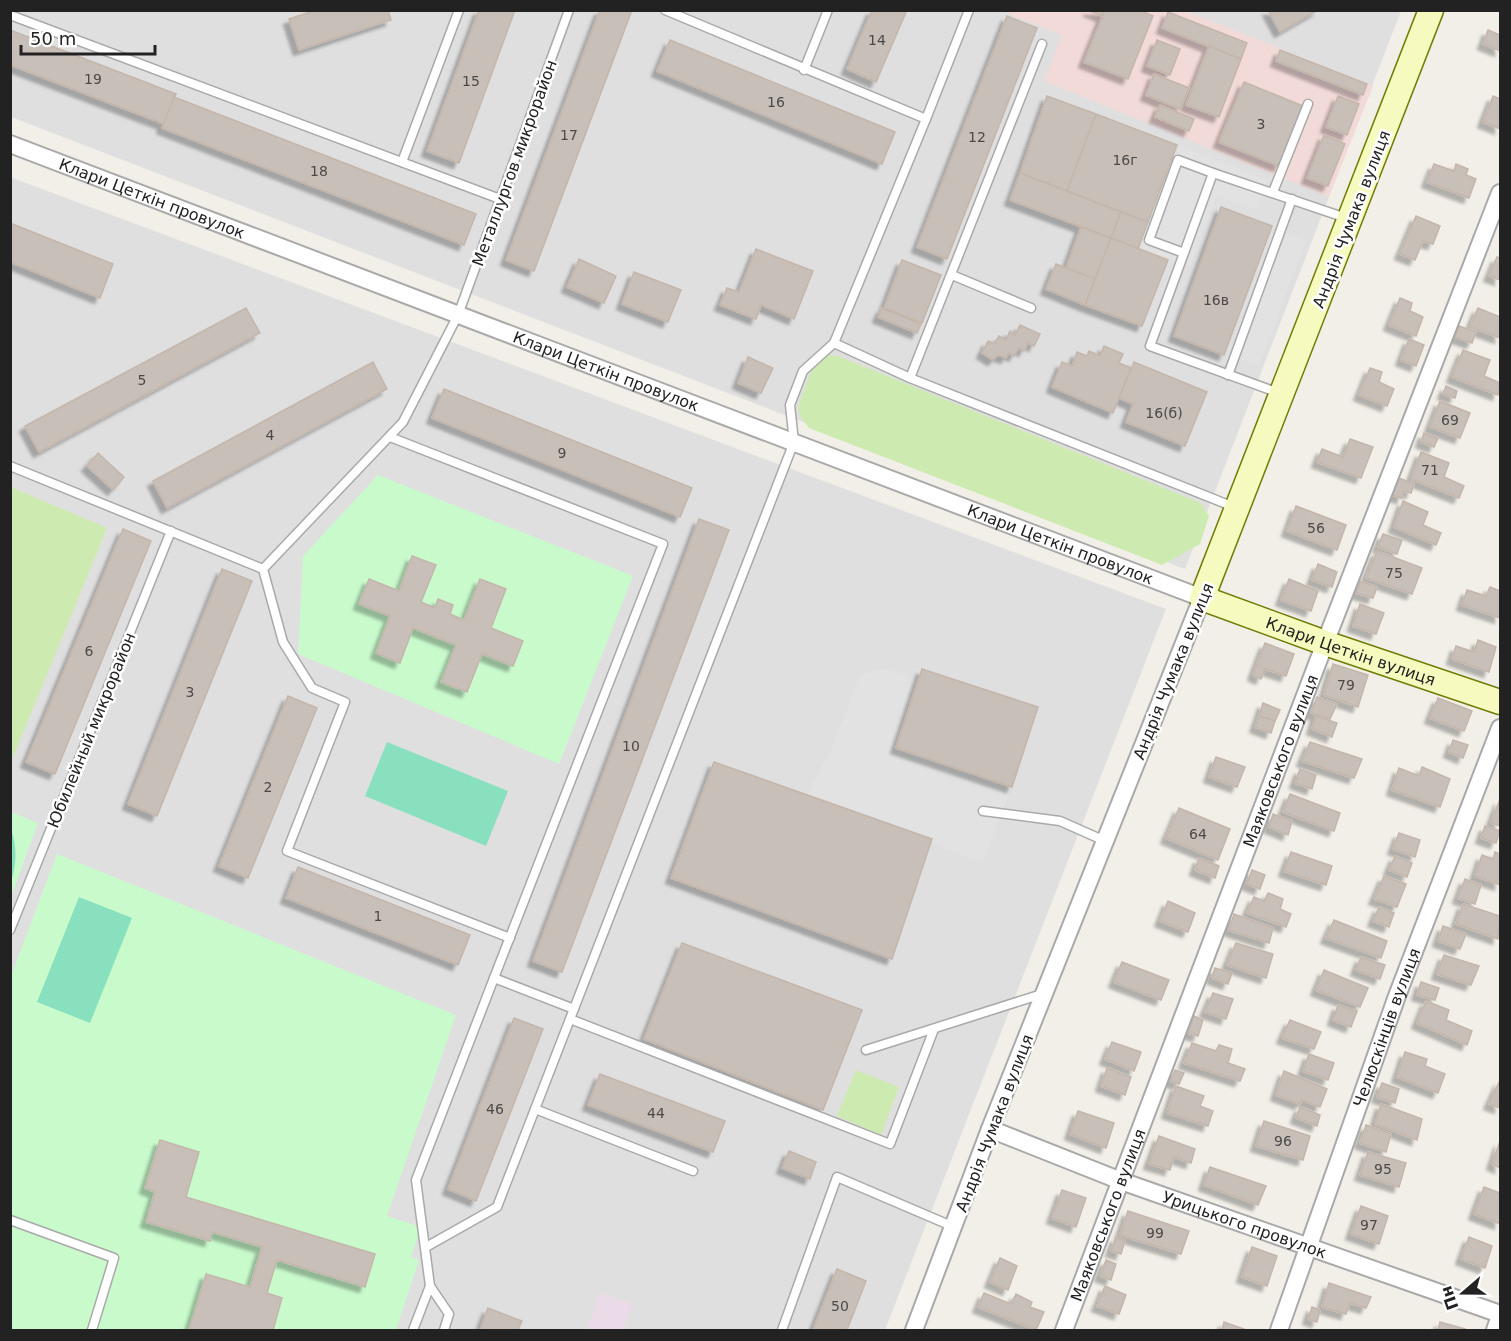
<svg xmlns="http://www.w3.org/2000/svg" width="1511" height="1341" viewBox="0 0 1511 1341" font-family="'DejaVu Sans',sans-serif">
	<defs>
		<filter id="shadow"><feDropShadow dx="-5.5" dy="5.5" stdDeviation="1.5" flood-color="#0004"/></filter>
	</defs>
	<rect width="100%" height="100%" fill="#f2efe9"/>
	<g fill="#e0dfdf">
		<path d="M10 11H1401L1185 569 11 117Z"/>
		<path d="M10 177 1166 609 885 1330H11Z"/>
	</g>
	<path fill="#f2dad9" d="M1002 11H1187L1373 86 1329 197 1044 81 1062 35Z"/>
	<path fill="#ebdbe8" d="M600 1293 632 1304 623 1330H587Z"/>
	<g fill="#cdebb0">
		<path d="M826 355 838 356 1201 503 1209 516 1200 544 1162 565 809 428 800 416 798 407 813 366Z"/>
		<path d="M11 487 107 528 11 762Z"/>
		<path d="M856 1070 899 1087 881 1135 837 1116Z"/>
	</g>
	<g fill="#c8facc">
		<path d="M378 475 633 576 559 764 298 654 303 556Z"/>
		<path d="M11 812 38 823 11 897Z"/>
		<path d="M57 854 456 1015 387 1216 421 1227 411 1257 419 1260 396 1330H11L10 979Z"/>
	</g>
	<g fill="#88e0be">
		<path d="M387 742 508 791 486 846 365 796Z"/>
		<path d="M11 829C17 847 17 863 11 881Z"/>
		<path d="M79 897 132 918 90 1023 37 1002Z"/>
	</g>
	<g fill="#e2e2e2">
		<path d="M1179 146 1268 180 1256 210 1217 196 1190 266 1140 247Z"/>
		<path d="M1276 229 1306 241 1259 366 1229 355Z"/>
		<path d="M882 668 919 679 896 748 1012 787 982 863 807 795 833 746 860 675Z"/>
	</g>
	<g fill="#c7bfb8" stroke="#c4b6ab" stroke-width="1.5" filter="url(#shadow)">
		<path d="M316 10H388L391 20 299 50 289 19Z"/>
		<path d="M479 10H515L459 163 427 151Z"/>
		<path d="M600 10H632L534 271 506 260Z"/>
		<path d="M872 10H907L876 82 847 69Z"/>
		<path d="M1088 10H1105L1102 16Z"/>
		<path d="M1105 10H1139L1153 16 1128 79 1084 62Z"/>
		<path d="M1268 10H1318L1280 32Z"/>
		<path d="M1168 12 1247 43 1241 59 1162 28Z"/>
		<path d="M1007 16 1037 28 947 259 917 247Z"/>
		<path d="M10 30 176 94 164 124 10 65Z"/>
		<path d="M1488 30 1500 35V51L1483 44Z"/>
		<path d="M670 40 895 132 882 164 657 71Z"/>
		<path d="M1157 40 1180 49 1170 75 1147 66Z"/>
		<path d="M1209 46 1241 59 1219 117 1186 105Z"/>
		<path d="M1280 50 1367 84 1363 95 1276 61Z"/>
		<path d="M1154 74 1189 88 1180 109 1146 95Z"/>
		<path d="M1244 82 1303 106 1279 166 1219 142Z"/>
		<path d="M1047 96 1096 114 1067 191 1020 173Z"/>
		<path d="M1338 96 1359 104 1347 135 1326 127Z"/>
		<path d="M1493 96 1500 99V129L1483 122Z"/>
		<path d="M174 97 476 214 464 245 162 128Z"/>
		<path d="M1160 105 1194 119 1189 131 1155 117Z"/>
		<path d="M1096 114 1177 145 1148 222 1067 191Z"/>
		<path d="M1324 135 1345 144 1328 186 1307 178Z"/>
		<path d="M1434 164 1454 171 1456 164 1468 169 1466 175 1476 179 1469 198 1427 182Z"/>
		<path d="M1020 173 1121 212 1111 238 1010 200Z"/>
		<path d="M1221 207 1272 226 1224 355 1174 336Z"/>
		<path d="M1121 212 1148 222 1138 249 1111 238Z"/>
		<path d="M1416 216 1440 226 1433 244 1423 241 1415 260 1400 254Z"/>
		<path d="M10 223 113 264 100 298 10 262Z"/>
		<path d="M1081 227 1111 238 1095 279 1066 268Z"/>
		<path d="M1111 238 1168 260 1142 326 1085 305Z"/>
		<path d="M756 249 813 271 794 319 761 305 756 319 720 305 727 288 739 292Z"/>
		<path d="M1497 257 1500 258V280L1489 276Z"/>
		<path d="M579 259 616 276 604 303 567 287Z"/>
		<path d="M902 260 941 275 922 323 884 308Z"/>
		<path d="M1056 264 1095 279 1085 305 1046 289Z"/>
		<path d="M634 272 681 290 668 322 622 304Z"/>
		<path d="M1400 298 1412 303 1410 311 1423 317 1416 336 1389 325Z"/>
		<path d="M246 308 260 333 39 452 25 426Z"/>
		<path d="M882 308 921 324 917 333 878 317Z"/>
		<path d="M1478 308 1500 317V338L1470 327Z"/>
		<path d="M1020 325 1040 334 1034 346 1028 343 1024 351 1019 348 1014 356 1009 353 1006 358 998 355 993 360 982 353 988 341 994 344 999 336 1006 340 1010 331 1015 335Z"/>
		<path d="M1459 326 1476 332 1472 343 1455 337Z"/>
		<path d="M1409 339 1424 345 1416 366 1401 360Z"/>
		<path d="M1104 346 1123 354 1119 363 1131 368 1113 413 1052 387 1062 362 1072 366 1077 352 1087 356 1089 351 1100 356Z"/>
		<path d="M1463 350 1490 360 1484 376 1500 383 1498 395 1452 377Z"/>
		<path d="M748 357 773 368 761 393 738 383Z"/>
		<path d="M373 362 387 389 167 508 153 481Z"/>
		<path d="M1134 362 1207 392 1185 446 1126 422 1133 404 1119 398Z"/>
		<path d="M1370 368 1382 372 1379 382 1394 389 1387 406 1359 395Z"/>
		<path d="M1446 386 1457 391 1455 398 1443 394Z"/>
		<path d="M444 389 692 488 680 517 432 418Z"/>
		<path d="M1440 401 1470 413 1460 438 1430 427Z"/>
		<path d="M1424 433 1438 438 1434 447 1421 442Z"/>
		<path d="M1350 439 1373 447 1361 478 1317 462 1322 449 1343 457Z"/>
		<path d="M1421 452 1449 463 1444 477 1464 486 1459 498 1411 479Z"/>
		<path d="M98 453 124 477 113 490 87 466Z"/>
		<path d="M1399 478 1414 484 1411 493 1404 491 1402 498 1392 495Z"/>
		<path d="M1403 501 1428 512 1423 525 1441 533 1436 545 1394 527Z"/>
		<path d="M1296 506 1346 525 1337 550 1287 531Z"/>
		<path d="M699 519 729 530 562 972 533 961Z"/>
		<path d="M123 529 151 541 55 774 26 762Z"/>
		<path d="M1383 534 1402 540 1397 554 1378 547Z"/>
		<path d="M1377 551 1422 568 1412 594 1366 578Z"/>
		<path d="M412 556 436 565 421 602 435 608 438 599 453 605 450 614 464 620 480 579 506 589 491 628 523 641 513 666 482 654 467 692 441 682 456 645 413 628 400 663 376 653 390 616 359 604 369 579 399 591Z"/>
		<path d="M1318 564 1337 572 1332 587 1312 580Z"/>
		<path d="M222 569 252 581 157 816 128 804Z"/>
		<path d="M1289 579 1318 591 1311 611 1281 600Z"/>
		<path d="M1360 581 1377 587 1373 598 1356 593Z"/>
		<path d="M1490 587 1500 591V618L1462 605 1467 590 1486 596Z"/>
		<path d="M1360 604 1384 613 1376 634 1353 626Z"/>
		<path d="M1478 640 1496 647 1489 672 1452 659 1456 646 1474 652Z"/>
		<path d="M1265 643 1294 654 1286 676 1265 669 1261 679 1253 675Z"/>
		<path d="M1333 664 1368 675 1358 707 1324 695Z"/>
		<path d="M922 669 1038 707 1012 787 896 748Z"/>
		<path d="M288 696 317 708 248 878 219 866Z"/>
		<path d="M1317 697 1337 704 1330 719 1311 713Z"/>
		<path d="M1438 698 1472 711 1464 731 1430 718Z"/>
		<path d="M1263 703 1280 710 1275 721 1259 716Z"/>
		<path d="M1259 716 1275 721 1271 733 1255 727Z"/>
		<path d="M1316 716 1337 723 1332 737 1312 729Z"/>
		<path d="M1453 740 1468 745 1463 758 1449 752Z"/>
		<path d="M1310 742 1362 759 1354 778 1302 761Z"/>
		<path d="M1216 757 1245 767 1237 787 1209 777Z"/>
		<path d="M714 762 932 839 892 959 671 878Z"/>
		<path d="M1422 767 1450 779 1440 807 1392 790 1399 768 1419 776Z"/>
		<path d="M1300 769 1316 775 1312 789 1295 783Z"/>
		<path d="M1290 794 1340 813 1334 831 1283 812Z"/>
		<path d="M1500 799V826L1491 823Z"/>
		<path d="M1179 808 1230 829 1218 860 1166 838Z"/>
		<path d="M1273 814 1292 821 1288 835 1269 827Z"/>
		<path d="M1485 826 1500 831 1496 843 1481 838Z"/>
		<path d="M1399 833 1420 840 1415 857 1393 849Z"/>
		<path d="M1291 852 1332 866 1326 885 1284 871Z"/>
		<path d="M1495 852 1500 854V885L1475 876 1482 855 1493 859Z"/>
		<path d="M1395 856 1412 863 1407 877 1389 870Z"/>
		<path d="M1199 858 1219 866 1215 878 1195 870Z"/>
		<path d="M298 867 470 935 458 965 286 898Z"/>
		<path d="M1252 870 1265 875 1260 889 1247 884Z"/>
		<path d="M1384 876 1406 884 1397 907 1374 899Z"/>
		<path d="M1465 879 1481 885 1475 904 1458 898Z"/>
		<path d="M1268 893 1283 899 1280 909 1291 914 1286 927 1247 913 1254 897 1264 901Z"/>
		<path d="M1168 901 1195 913 1188 932 1160 921Z"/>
		<path d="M1463 904 1500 916 1498 939 1456 924Z"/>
		<path d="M1379 907 1394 913 1389 927 1373 921Z"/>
		<path d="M1234 914 1273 928 1269 943 1229 930Z"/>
		<path d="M1334 920 1387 941 1381 958 1326 938Z"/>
		<path d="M1443 926 1466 934 1460 949 1438 941Z"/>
		<path d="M682 943 862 1010 823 1110 644 1039Z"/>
		<path d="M1236 943 1273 954 1266 978 1227 965Z"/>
		<path d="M1444 955 1479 966 1471 985 1437 974Z"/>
		<path d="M1361 957 1385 965 1380 979 1356 970Z"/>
		<path d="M1122 962 1169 980 1161 1000 1114 982Z"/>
		<path d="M1215 968 1232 973 1228 984 1212 978Z"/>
		<path d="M1324 970 1368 988 1360 1007 1316 990Z"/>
		<path d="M1421 982 1439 988 1435 1000 1417 995Z"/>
		<path d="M1213 993 1233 999 1226 1019 1205 1012Z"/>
		<path d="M1426 1001 1449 1010 1446 1020 1472 1031 1467 1045 1417 1023Z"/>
		<path d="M1338 1005 1357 1011 1351 1027 1333 1020Z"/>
		<path d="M1194 1016 1203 1020 1198 1036 1188 1033Z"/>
		<path d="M514 1018 543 1029 476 1201 448 1189Z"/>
		<path d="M1290 1020 1321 1032 1314 1049 1282 1038Z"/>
		<path d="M1112 1042 1141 1052 1134 1071 1105 1059Z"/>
		<path d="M1192 1043 1216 1051 1219 1045 1232 1049 1228 1063 1245 1069 1240 1081 1184 1063Z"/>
		<path d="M1405 1052 1427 1059 1425 1066 1445 1074 1438 1093 1397 1077Z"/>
		<path d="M1309 1054 1334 1063 1328 1080 1303 1071Z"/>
		<path d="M1107 1068 1131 1077 1125 1095 1101 1086Z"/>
		<path d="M1175 1070 1184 1073 1179 1084 1170 1081Z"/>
		<path d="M1284 1071 1327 1089 1320 1107 1302 1100 1300 1104 1276 1095Z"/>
		<path d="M600 1074 725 1121 713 1152 588 1105Z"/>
		<path d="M1500 1080V1108L1489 1104Z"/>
		<path d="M1382 1083 1399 1089 1395 1103 1377 1097Z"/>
		<path d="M1176 1086 1204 1096 1200 1106 1213 1111 1208 1126 1167 1113Z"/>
		<path d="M1381 1104 1422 1119 1417 1140 1375 1124Z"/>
		<path d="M1300 1107 1320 1115 1317 1126 1296 1118Z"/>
		<path d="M1078 1111 1114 1123 1106 1148 1070 1134Z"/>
		<path d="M1264 1121 1310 1136 1303 1160 1256 1146Z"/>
		<path d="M1366 1125 1391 1134 1386 1152 1360 1143Z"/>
		<path d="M1159 1136 1195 1149 1191 1163 1174 1157 1170 1170 1149 1164Z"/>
		<path d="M160 1140 199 1152 186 1197 375 1254 365 1287 277 1260 267 1293 282 1298 273 1330H189L206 1274 250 1287 262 1247 212 1232 210 1241 146 1222 155 1192 145 1188Z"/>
		<path d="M1500 1141V1168L1492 1164Z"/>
		<path d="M789 1151 816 1162 810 1179 782 1168Z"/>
		<path d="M1368 1152 1406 1163 1399 1187 1360 1175Z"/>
		<path d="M1210 1167 1266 1186 1258 1205 1204 1185Z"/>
		<path d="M1484 1187 1500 1193V1224L1474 1214Z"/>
		<path d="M1062 1190 1086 1198 1076 1227 1052 1218Z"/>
		<path d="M1361 1206 1388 1216 1379 1244 1351 1234Z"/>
		<path d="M1128 1211 1189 1231 1181 1254 1120 1235Z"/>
		<path d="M1116 1237 1125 1241 1121 1254 1111 1251Z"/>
		<path d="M1469 1237 1492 1246 1485 1268 1461 1259Z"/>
		<path d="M1252 1247 1277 1256 1267 1286 1242 1277Z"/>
		<path d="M1000 1258 1017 1266 1008 1290 990 1282Z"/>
		<path d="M1106 1260 1116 1264 1111 1280 1100 1276Z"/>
		<path d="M837 1269 866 1281 847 1330H813Z"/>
		<path d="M1329 1283 1371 1297 1366 1308 1350 1303 1346 1314 1322 1307Z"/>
		<path d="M1105 1286 1126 1295 1119 1314 1097 1306Z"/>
		<path d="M984 1293 1011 1304 1016 1294 1032 1302 1030 1307 1044 1312 1036 1330 978 1307Z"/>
		<path d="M1312 1307 1320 1310 1317 1322 1308 1319Z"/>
		<path d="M488 1308 522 1321 518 1330H480Z"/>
		<path d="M1224 1322 1244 1329 1243 1330H1222Z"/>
		<path d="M1440 1322 1465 1329 1464 1330H1438Z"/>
	</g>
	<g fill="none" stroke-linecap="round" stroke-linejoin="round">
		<defs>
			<g id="lane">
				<path d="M10 15 500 199"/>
				<path d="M804 70 828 10"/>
				<path d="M926 119 969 10"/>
				<path d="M402 162 459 10"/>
				<path d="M1213 173 1349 219"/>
				<path d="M1273 192 1308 104"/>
				<path d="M1184 253 1213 173 1178 160 1149 240 1184 253 1150 346 1279 393"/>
				<path d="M952 275 1031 308"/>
				<path d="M834 343 910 378 1234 507"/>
				<path d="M1228 375 1292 199"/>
				<path d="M910 378 1042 44"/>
				<path d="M390 437 663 544 494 978"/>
				<path d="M10 466 263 569"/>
				<path d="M983 811 1060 821 1105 841"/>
				<path d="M10 930 171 531"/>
				<path d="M510 938 287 851 345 702 312 688 283 642 263 569 403 422 458 315 569 10"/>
				<path d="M570 1019 890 1144 934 1029"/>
				<path d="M866 1050 1042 994"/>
				<path d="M535 1109 693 1171"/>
				<path d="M10 1220 114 1258 92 1330"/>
				<path d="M426 1247 497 1207 794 442 790 405 803 371 834 343 926 119 665 10"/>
				<path d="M413 1330 430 1286"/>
				<path d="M444 1330 449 1314 430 1286 416 1180 494 978 574 1009"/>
				<path d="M782 1330 837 1177 954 1227"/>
			</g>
			<g id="street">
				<path id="s1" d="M10 144 1202 598 990 1129 914 1330"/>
				<path id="s2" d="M990 1129 1121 1181 1500 1314"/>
				<path id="s3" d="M1064 1330 1325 643 1500 193"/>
				<path id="s4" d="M1279 1330 1397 996 1500 728"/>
				<path d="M1495 1330 1500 1316"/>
			</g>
			<g id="secondary">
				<path id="s5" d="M1431 10 1202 598 1325 643 1500 702"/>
			</g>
		</defs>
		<use href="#lane" stroke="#a9a9a9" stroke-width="11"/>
		<use href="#street" stroke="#a9a9a9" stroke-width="20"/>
		<use href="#secondary" stroke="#707d05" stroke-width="27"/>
		<use href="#lane" stroke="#fff" stroke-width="8"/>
		<use href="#street" stroke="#fff" stroke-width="16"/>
		<use href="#secondary" stroke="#f7fabf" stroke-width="24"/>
	</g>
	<g text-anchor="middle" stroke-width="5" stroke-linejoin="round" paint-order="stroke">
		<g font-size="14" fill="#4b4948">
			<text x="877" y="45">14</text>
			<text x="93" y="84">19</text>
			<text x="471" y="86">15</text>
			<text x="776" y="107">16</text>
			<text x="1261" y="129">3</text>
			<text x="569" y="140">17</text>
			<text x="977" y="142">12</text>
			<text x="1125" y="165">16г</text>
			<text x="319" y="176">18</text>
			<text x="1216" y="305">16в</text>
			<text x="142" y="385">5</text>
			<text x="1164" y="418">16(б)</text>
			<text x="1450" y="425">69</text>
			<text x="270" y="440">4</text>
			<text x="562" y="458">9</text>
			<text x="1430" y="475">71</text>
			<text x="1316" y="533">56</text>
			<text x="1394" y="578">75</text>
			<text x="89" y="656">6</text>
			<text x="1346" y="690">79</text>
			<text x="190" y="697">3</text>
			<text x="631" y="751">10</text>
			<text x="268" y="792">2</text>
			<text x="1198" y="839">64</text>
			<text x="378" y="921">1</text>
			<text x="495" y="1114">46</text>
			<text x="656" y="1118">44</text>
			<text x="1283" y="1146">96</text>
			<text x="1383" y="1174">95</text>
			<text x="1369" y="1230">97</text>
			<text x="1155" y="1238">99</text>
			<text x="840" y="1311">50</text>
		</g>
		<g font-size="16" fill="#222" stroke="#fff">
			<text transform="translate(514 163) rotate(-70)" y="6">Металлургов микрорайон</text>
			<text dy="6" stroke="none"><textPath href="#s1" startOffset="152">Клари Цеткін провулок</textPath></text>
			<text transform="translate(1351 219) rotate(-69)" y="6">Андрія Чумака вулиця</text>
			<text dy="6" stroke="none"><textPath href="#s1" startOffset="638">Клари Цеткін провулок</textPath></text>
			<text dy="6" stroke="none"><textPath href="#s1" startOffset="1124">Клари Цеткін провулок</textPath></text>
			<text dy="6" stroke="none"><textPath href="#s5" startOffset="789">Клари Цеткін вулиця</textPath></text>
			<text transform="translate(1173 671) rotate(-68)" y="6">Андрія Чумака вулиця</text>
			<text transform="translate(91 730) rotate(-68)" y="6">Юбилейный микрорайон</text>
			<text dy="6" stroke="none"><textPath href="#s3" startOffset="609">Маяковського вулиця</textPath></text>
			<text dy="6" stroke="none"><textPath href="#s4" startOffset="321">Челюскінців вулиця</textPath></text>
			<text transform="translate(994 1123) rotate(-69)" y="6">Андрія Чумака вулиця</text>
			<text dy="6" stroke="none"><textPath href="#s3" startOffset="123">Маяковського вулиця</textPath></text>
			<text dy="6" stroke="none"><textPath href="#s2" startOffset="272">Урицького провулок</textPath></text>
		</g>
	</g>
	<rect width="1511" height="1341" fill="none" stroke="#222222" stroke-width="24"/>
	<g transform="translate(1463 1293) rotate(250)" stroke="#ffffff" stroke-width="4.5" paint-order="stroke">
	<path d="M0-4.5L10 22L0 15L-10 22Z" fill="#222222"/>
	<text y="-9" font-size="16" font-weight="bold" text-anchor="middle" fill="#222222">Пн</text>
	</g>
	<path d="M21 45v9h134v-9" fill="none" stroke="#222222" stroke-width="3"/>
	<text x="30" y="45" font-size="18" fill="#222222" stroke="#ffffff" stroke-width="4.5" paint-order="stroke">50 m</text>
</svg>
